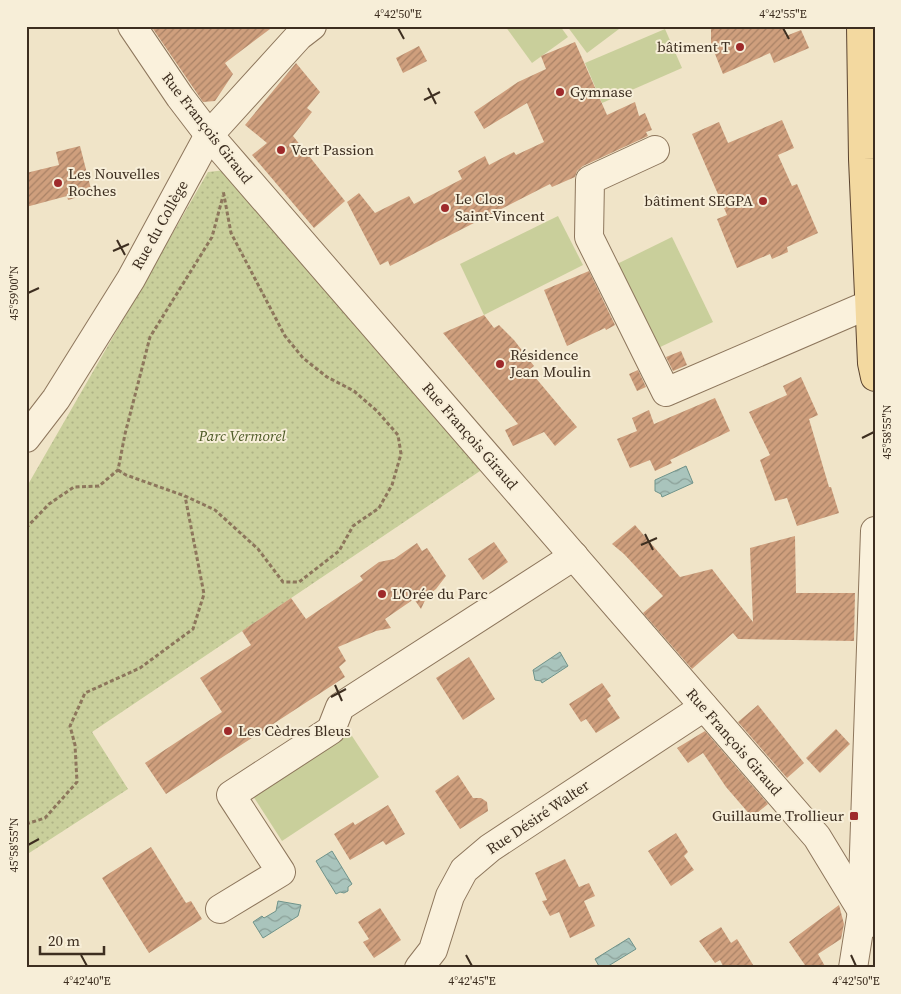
<svg xmlns="http://www.w3.org/2000/svg" width="901" height="994" viewBox="0 0 901 994" font-family="'Source Serif 4',serif">
	<defs>
		<pattern id="park-dots" width="8" height="8" patternUnits="userSpaceOnUse" patternTransform="scale(1.25)"><rect width="8" height="8" fill="#c9cf9b"/><path d="M2 2h.1M6 6h.1" fill="none" stroke="#aeb285" stroke-width="1.8" stroke-linecap="round"/></pattern>
		<pattern id="water-waves" width="16" height="10" patternUnits="userSpaceOnUse" patternTransform="scale(1.25)"><rect width="16" height="10" fill="#a9c4bc"/><path d="M0 5q4-4 8 0t8 0" fill="none" stroke="#8ba098"/></pattern>
		<pattern id="building-hatch" width="6" height="6" patternUnits="userSpaceOnUse" patternTransform="scale(1.25)"><rect width="6" height="6" fill="#cf9f7d"/><path d="M-1 1l2-2M0 6l6-6M5 7l2-2" fill="none" stroke="#a98266"/></pattern>
	</defs>
	<rect width="100%" height="100%" fill="#f0e4c8"/>
	<path fill="url(#park-dots)" d="M226 170 483 469 92 732 128 789 26 855V488L208 172Z"/>
	<g fill="#c9cf9b">
		<path d="M505 26H560L568 37 532 63Z"/>
		<path d="M567 26H623L587 53Z"/>
		<path d="M665 29 682 68 602 103 585 63Z"/>
		<path d="M558 216 583 265 484 315 460 264Z"/>
		<path d="M672 237 713 322 656 349 615 265Z"/>
		<path d="M350 733 379 777 282 841 253 796Z"/>
	</g>
	<g fill="url(#water-waves)" stroke="#6f938a">
		<path d="M686 466 693 483 662 497 661 494 655 491V480Z"/>
		<path d="M560 652 568 666 542 683 541 681 535 680 533 670Z"/>
		<path d="M332 851 352 884 348 887V891L344 893 340 892 336 894 316 861Z"/>
		<path d="M278 901 301 905 298 916 263 938 253 922 262 916 264 918 276 911Z"/>
		<path d="M629 938 636 949 605 968H600L595 959Z"/>
	</g>
	<g fill="url(#building-hatch)">
		<path d="M151 26H274L225 63 233 74 215 101 203 102Z"/>
		<path d="M711 26H782L786 36 801 30 809 48 774 63 770 53 723 74 711 44Z"/>
		<path d="M575 42 607 115 635 102 639 116 645 113 652 130 646 132 648 136 583 166 577 171 575 177 552 187 550 184 390 266 388 261 380 265 347 202 359 193 375 213 409 196 414 204 462 179 458 171 485 156 489 165 514 152 516 155 544 142 527 103 484 129 474 112 518 82 546 69 541 56Z"/>
		<path d="M419 46 427 61 403 73 396 58Z"/>
		<path d="M296 63 320 92 307 108 312 112 293 136 345 201 314 228 252 155 267 143 245 125Z"/>
		<path d="M782 120 794 148 778 155 792 186 797 184 818 233 787 247 788 252 772 259 770 254 737 268 717 219 727 215 692 134 719 122 728 143Z"/>
		<path d="M80 146 92 193 68 200 67 196 26 207V173L59 165 56 152Z"/>
		<path d="M589 271 615 325 606 330 605 328 567 346 544 290Z"/>
		<path d="M484 315 494 328 499 325 514 340 534 366 529 370 577 427 555 446 544 432 513 446 505 430 518 424 443 333Z"/>
		<path d="M681 351 687 365 673 371 666 357Z"/>
		<path d="M638 370 646 387 637 391 629 374Z"/>
		<path d="M801 377 818 415 809 419 829 487H831L839 513 797 526 787 498 775 501 760 460 770 455 749 412 787 395 783 386Z"/>
		<path d="M715 398 730 431 670 460 672 463 655 471 650 460 630 468 617 439 637 431 632 418 649 410 654 424Z"/>
		<path d="M635 525 680 577 712 569 753 622 750 548 795 536 796 593H855L854 641 738 639 733 633 692 669 643 613 663 596 624 554 612 544Z"/>
		<path d="M494 542 508 562 483 580 468 559Z"/>
		<path d="M417 543 422 551 427 548 446 576 436 589 427 596 421 609 414 599 385 619 391 628 376 631 338 647 346 661 339 667 345 677 166 794 145 763 222 712 200 678 251 645 242 631 291 598 306 619 363 580 360 576 379 562 394 559Z"/>
		<path d="M469 657 495 699 463 720 436 678Z"/>
		<path d="M602 683 611 696 607 699 620 718 596 733 586 719 581 722 569 704Z"/>
		<path d="M758 705 804 763 787 778 738 722Z"/>
		<path d="M836 729 850 744 820 773 806 758Z"/>
		<path d="M705 731 768 804 752 817 726 787 703 753 688 763 677 748Z"/>
		<path d="M458 775 473 798H481L487 802 488 811 460 829 435 791Z"/>
		<path d="M388 805 405 834 386 845 383 841 350 860 334 834 353 822 355 825Z"/>
		<path d="M676 833 688 852 684 856 694 870 671 886 648 851Z"/>
		<path d="M151 847 186 903 191 901 202 919 149 953 102 878Z"/>
		<path d="M565 859 579 887 589 883 595 896 584 901 595 926 570 938 559 912 550 916 542 901 547 900 535 873Z"/>
		<path d="M839 905 844 924 841 939 818 954 826 968H807L789 942Z"/>
		<path d="M380 908 401 940 374 958 363 942 369 939 358 922Z"/>
		<path d="M721 927 731 943 737 939 755 968H724L720 960 715 963 699 941Z"/>
	</g>
	<g fill="none" stroke-linecap="round" stroke-linejoin="round">
		<defs>
			<g id="minor">
				<path d="M132 26 180 97 209 135 817 837 862 911 875 923"/>
				<path d="M655 150 590 180 589 237 666 392 870 304"/>
				<path d="M26 438 56 399 131 279 209 135 299 36 312 26"/>
				<path d="M220 909 281 872 231 795 331 730 340 707 574 556"/>
				<path d="M419 968 433 950 450 896 464 870 490 848 704 707"/>
				<path d="M853 968 862 911 875 531"/>
			</g>
			<path id="major" d="M861 26 863 159 872 363 875 377"/>
		</defs>
		<use href="#minor" stroke="#8d765c" stroke-width="30"/>
		<use href="#major" stroke="#5b4430" stroke-width="30"/>
		<g stroke="#8d765c" stroke-width="3" stroke-dasharray="4 2.5" stroke-linecap="butt">
			<path d="M118 470 126 475 185 496 215 510 258 549 283 582H299L339 551 353 526 379 508 392 485 401 454 398 435 377 411 354 391 327 377 303 358 285 336 231 233 223 190"/>
			<path d="M26 528 49 504 74 487 99 486 118 470 125 434 150 337 212 237 223 196"/>
			<path d="M26 824 45 818 77 782 75 745 70 726 85 693 140 668 193 629 204 594 185 496"/>
		</g>
		<use href="#minor" stroke="#faf1dc" stroke-width="28"/>
		<use href="#major" stroke="#f3d9a0" stroke-width="28"/>
	</g>
	<path fill="none" stroke="#3d2e20" stroke-width="2" d="M398 28 404 39M783 28 789 39M428 88 436 104M424 100 440 92M117 240 125 255M113 251 129 244M28 293 39 288M862 438 874 432M645 534 653 550M641 545 657 538M335 685 342 701M331 697 346 689M28 845 39 839M81 955 87 966M466 955 472 966M851 955 856 966"/>
	<g fill="#9e2a2b" stroke="#f7eed8" stroke-width="2">
		<circle cx="740" cy="47" r="5"/>
		<circle cx="560" cy="92" r="5"/>
		<circle cx="281" cy="150" r="5"/>
		<circle cx="58" cy="183" r="5"/>
		<circle cx="763" cy="201" r="5"/>
		<circle cx="445" cy="208" r="5"/>
		<circle cx="500" cy="364" r="5"/>
		<circle cx="382" cy="594" r="5"/>
		<circle cx="228" cy="731" r="5"/>
		<rect x="849" y="811" width="10" height="10" rx="2.5"/>
	</g>
	<g text-anchor="middle" stroke-width="4" stroke-linejoin="round" paint-order="stroke">
		<g font-size="15" fill="#3d2e20" stroke="#f7eed8" text-anchor="start">
			<text x="730" y="52" text-anchor="end">bâtiment T</text>
			<text x="570" y="97">Gymnase</text>
			<text x="291" y="155">Vert Passion</text>
			<text x="68" y="179">Les Nouvelles<tspan x="68" dy="17">Roches</tspan></text>
			<text x="455" y="204">Le Clos<tspan x="455" dy="17">Saint-Vincent</tspan></text>
			<text x="753" y="206" text-anchor="end">bâtiment SEGPA</text>
			<text x="510" y="360">Résidence<tspan x="510" dy="17">Jean Moulin</tspan></text>
			<text x="392" y="599">L'Orée du Parc</text>
			<text x="238" y="736">Les Cèdres Bleus</text>
			<text x="844" y="821" text-anchor="end">Guillaume Trollieur</text>
		</g>
		<g font-size="15" fill="#3d2e20" stroke="#f7eed8">
			<text transform="translate(207 128) rotate(52)" y="5">Rue François Giraud</text>
			<text transform="translate(160 225) rotate(-61)" y="5">Rue du Collège</text>
			<text transform="translate(470 436) rotate(49)" y="5">Rue François Giraud</text>
			<text transform="translate(734 742) rotate(49)" y="5">Rue François Giraud</text>
			<text transform="translate(538 817) rotate(-34)" y="5">Rue Désiré Walter</text>
		</g>
		<g font-size="15" font-style="italic" fill="#4d5a26" stroke="#f7eed8">
			<text x="242" y="441">Parc Vermorel</text>
		</g>
	</g>
	<rect width="901" height="994" fill="none" stroke="#f7eed8" stroke-width="55"/>
	<path d="M40 946v8h64v-8" fill="none" stroke="#3d2e20" stroke-width="2.5"/>
	<text x="48" y="946" font-size="15" fill="#3d2e20" stroke="#f7eed8" stroke-width="4" paint-order="stroke">20 m</text>
	<rect x="28" y="28" width="846" height="938" fill="none" stroke="#3d2e20" stroke-width="2"/>
	<g font-size="12" text-anchor="middle" fill="#3d2e20">
		<text x="398" y="18">4°42'50"E</text>
		<text x="783" y="18">4°42'55"E</text>
		<text transform="translate(14 293) rotate(-90)" y="4">45°59'00"N</text>
		<text transform="translate(887 432) rotate(-90)" y="4">45°58'55"N</text>
		<text transform="translate(14 845) rotate(-90)" y="4">45°58'55"N</text>
		<text x="87" y="985">4°42'40"E</text>
		<text x="472" y="985">4°42'45"E</text>
		<text x="856" y="985">4°42'50"E</text>
	</g>
</svg>
